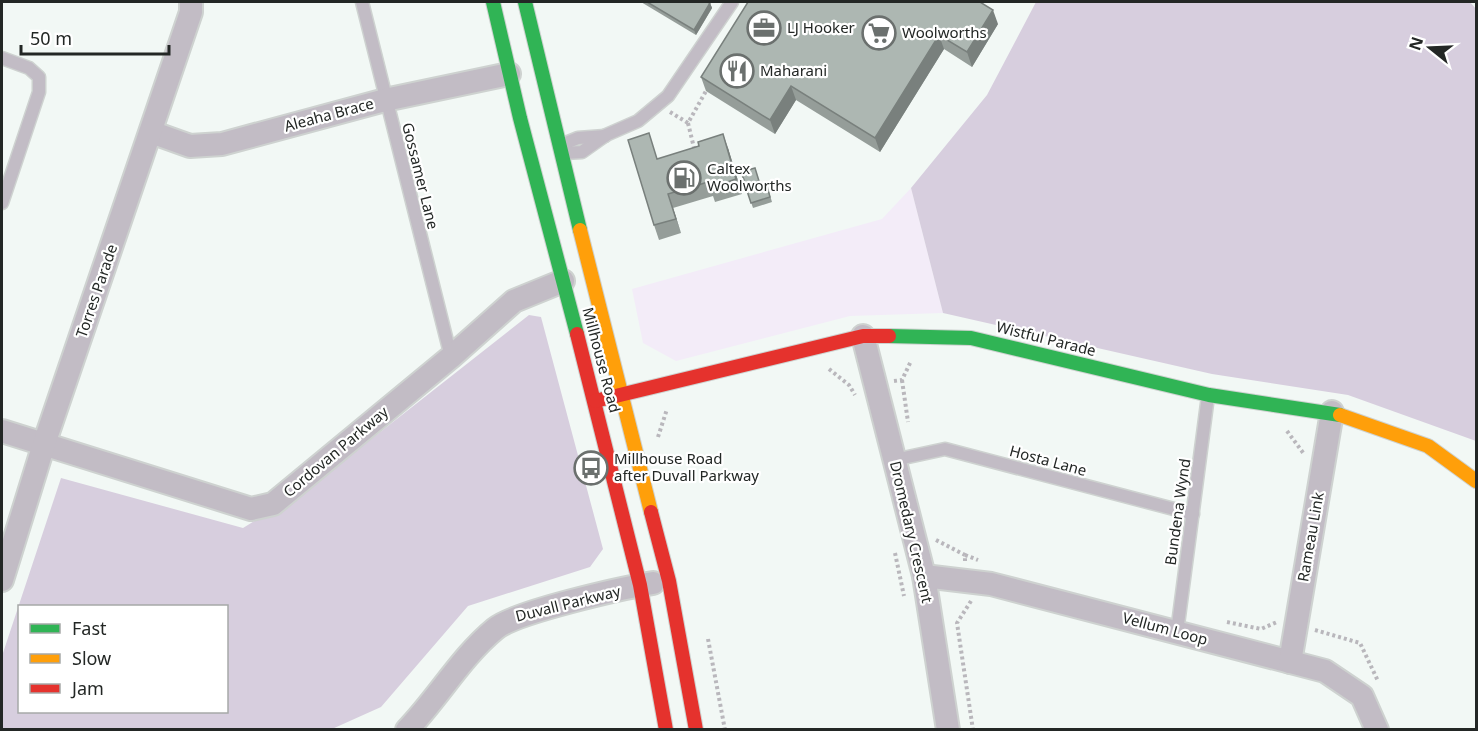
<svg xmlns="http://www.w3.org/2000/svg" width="1478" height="731" viewBox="0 0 1478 731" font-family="'Noto Sans',sans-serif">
	<rect width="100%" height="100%" fill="#f2f8f5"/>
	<path fill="#f3ecf8" d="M911 188 943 313 850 316 676 361 643 343 632 289 882 219Z"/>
	<g fill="#d7cede" fill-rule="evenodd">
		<path d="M1036 2H1470L1476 9V441L1348 395 1212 374 943 313 911 188 987 95Z"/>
		<path d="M529 315 541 317 603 549 590 567 468 606 381 707 332 729 2 730V656L61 478 243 528 309 488ZM20 606H226V712H20Z"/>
	</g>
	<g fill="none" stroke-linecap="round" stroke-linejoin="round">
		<defs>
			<g id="lane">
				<path d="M362 2 451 357"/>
				<path d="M2 58 29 68 39 77V92L2 203"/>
				<path d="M561 145 578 138 605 136"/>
				<path d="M564 153 582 152 606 135 638 121 668 96 732 2"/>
				<path d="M894 460 945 449 1193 514"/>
				<path d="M1177 632 1208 396"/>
			</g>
			<g id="street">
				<path d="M151 132 190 146 222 144 385 100 509 74"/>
				<path d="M863 336 924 576 948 730"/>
				<path d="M2 431 251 509 273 504 451 357 514 301 563 281"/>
				<path d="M924 576 991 584 1325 671 1362 696 1377 730"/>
				<path d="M2 580 44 444 191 12V2"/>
				<path d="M1290 662 1332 412"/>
				<path d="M407 730C438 698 461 657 495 629 515 612 622 588 653 583"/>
			</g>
			<g id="fast">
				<path d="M493 2 520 118 577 334"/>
				<path d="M525 2 580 230"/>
				<path d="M889 336 971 338 1209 395 1340 415"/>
			</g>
			<g id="slow">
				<path d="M580 230 651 512"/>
				<path d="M1340 415 1428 446 1476 481"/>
			</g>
			<g id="jam">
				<path d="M577 334 640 585 666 730"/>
				<path d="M595 401 863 336H889"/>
				<path d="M651 512 669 581 696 730"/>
			</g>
		</defs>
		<use href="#lane" stroke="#ced2d0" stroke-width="15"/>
		<use href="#street" stroke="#ced2d0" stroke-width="26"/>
		<use href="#fast" stroke="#ced2d0" stroke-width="16"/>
		<use href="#slow" stroke="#ced2d0" stroke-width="16"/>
		<use href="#jam" stroke="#ced2d0" stroke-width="16"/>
		<g stroke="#b9b7bc" stroke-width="4" stroke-dasharray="3 3" stroke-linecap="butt">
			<path d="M670 112 688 123 706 91"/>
			<path d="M688 123 695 152"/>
			<path d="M829 369 849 385 855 395"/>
			<path d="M902 380 908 422"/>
			<path d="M894 381 902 380 911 361"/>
			<path d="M1287 431 1304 454"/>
			<path d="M658 437 667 409"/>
			<path d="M936 540 965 555V561"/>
			<path d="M895 553 904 596"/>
			<path d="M965 555 978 560"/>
			<path d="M971 601 957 623 973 730"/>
			<path d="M1227 622 1261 629 1277 622"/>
			<path d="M1315 630 1360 643 1378 681"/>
			<path d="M708 639 725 730"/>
		</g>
		<use href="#lane" stroke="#c2bcc5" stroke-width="12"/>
		<use href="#street" stroke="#c2bcc5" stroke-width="22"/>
		<use href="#fast" stroke="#30b455" stroke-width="14"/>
		<use href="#slow" stroke="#ff9f0a" stroke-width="14"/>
		<use href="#jam" stroke="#e5322d" stroke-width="14"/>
	</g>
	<g fill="#959d99">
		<path d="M641 2H707L710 3 712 8 696 35Z"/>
		<path d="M998 24 972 67 944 49 880 152 796 100 775 134 706 91 701 77Z"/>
		<path d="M649 133 657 159 728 148 742 194 715 202 713 196 673 208 681 233 659 240 654 225Z"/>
		<path d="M755 168 760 184 766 182 772 202 753 208 741 172Z"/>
	</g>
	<g fill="#79807d">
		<path d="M710 3 712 8 696 35 694 30Z"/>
		<path d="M993 10 998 24 972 67 967 52Z"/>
		<path d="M939 35 944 49 880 152 875 138Z"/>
		<path d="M791 86 796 100 775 134 770 120Z"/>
		<path d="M723 134 728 148 742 194 736 179Z"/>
		<path d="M668 194 673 208 681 233 676 219Z"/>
	</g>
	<g fill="#adb7b2" stroke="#79807d" stroke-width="1.5">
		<path d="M647 2H707L710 3 694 30Z"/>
		<path d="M748 2H980L993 10 967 52 939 35 875 138 791 86 770 120 701 77Z"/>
		<path d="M649 133 657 159 699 146 698 142 723 134 736 179 710 188 708 182 668 194 676 219 654 225 628 140Z"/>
		<path d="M755 168 759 181 746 185 741 172Z"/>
		<path d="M766 182 770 197 751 203 746 188Z"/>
	</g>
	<defs>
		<symbol id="office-ring" viewBox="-11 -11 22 22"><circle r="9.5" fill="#fff" stroke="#6b706e" stroke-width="1.5"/><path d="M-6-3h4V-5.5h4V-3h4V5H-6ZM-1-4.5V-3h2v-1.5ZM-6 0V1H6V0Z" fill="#6b706e"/></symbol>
		<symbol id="supermarket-ring" viewBox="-11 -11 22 22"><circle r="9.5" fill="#fff" stroke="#6b706e" stroke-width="1.5"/><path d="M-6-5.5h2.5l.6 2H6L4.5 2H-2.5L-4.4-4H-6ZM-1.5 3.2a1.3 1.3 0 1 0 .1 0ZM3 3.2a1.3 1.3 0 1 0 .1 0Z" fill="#6b706e"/></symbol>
		<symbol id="restaurant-ring" viewBox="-11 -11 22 22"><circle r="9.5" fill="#fff" stroke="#6b706e" stroke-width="1.5"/><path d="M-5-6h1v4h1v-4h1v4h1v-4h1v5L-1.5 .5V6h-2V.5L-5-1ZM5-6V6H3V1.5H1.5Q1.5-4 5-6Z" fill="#6b706e"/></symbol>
		<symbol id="fuel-ring" viewBox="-11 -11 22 22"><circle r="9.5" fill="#fff" stroke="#6b706e" stroke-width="1.5"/><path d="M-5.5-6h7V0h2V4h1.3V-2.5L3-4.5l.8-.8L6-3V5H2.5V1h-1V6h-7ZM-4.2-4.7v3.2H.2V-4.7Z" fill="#6b706e"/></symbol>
		<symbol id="bus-ring" viewBox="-11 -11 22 22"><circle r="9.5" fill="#fff" stroke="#6b706e" stroke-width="1.5"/><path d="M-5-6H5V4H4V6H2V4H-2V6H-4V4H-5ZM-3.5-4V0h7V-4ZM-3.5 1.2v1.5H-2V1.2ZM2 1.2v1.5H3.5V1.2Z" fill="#6b706e"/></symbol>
	</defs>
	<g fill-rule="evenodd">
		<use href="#office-ring" x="745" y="9" width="38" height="38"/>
		<use href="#supermarket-ring" x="860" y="14" width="38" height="38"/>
		<use href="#restaurant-ring" x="718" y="52" width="38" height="38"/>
		<use href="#fuel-ring" x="665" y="159" width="38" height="38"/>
		<use href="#bus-ring" x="572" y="449" width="38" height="38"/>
	</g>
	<g text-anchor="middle" stroke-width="4.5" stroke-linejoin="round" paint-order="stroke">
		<g font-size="15" fill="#232725" stroke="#fff" text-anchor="start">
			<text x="787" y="33">LJ Hooker</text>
			<text x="902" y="38">Woolworths</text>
			<text x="760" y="76">Maharani</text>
			<text x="707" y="174">Caltex<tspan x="707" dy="17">Woolworths</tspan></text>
			<text x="614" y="464">Millhouse Road<tspan x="614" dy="17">after Duvall Parkway</tspan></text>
		</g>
		<g font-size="15" fill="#232725" stroke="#fff">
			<text transform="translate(329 115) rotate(-15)" y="5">Aleaha Brace</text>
			<text transform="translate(420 176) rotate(76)" y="5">Gossamer Lane</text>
			<text transform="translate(97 291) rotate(-71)" y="5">Torres Parade</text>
			<text transform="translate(1046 339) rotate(14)" y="5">Wistful Parade</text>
			<text transform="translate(601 360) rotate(75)" y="5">Millhouse Road</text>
			<text transform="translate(336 452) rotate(-40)" y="5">Cordovan Parkway</text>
			<text transform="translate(1048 461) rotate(15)" y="5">Hosta Lane</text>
			<text transform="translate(1178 512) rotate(-82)" y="5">Bundena Wynd</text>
			<text transform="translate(911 532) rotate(77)" y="5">Dromedary Crescent</text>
			<text transform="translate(1311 537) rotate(-80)" y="5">Rameau Link</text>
			<text transform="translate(568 604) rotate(-14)" y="5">Duvall Parkway</text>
			<text transform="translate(1165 629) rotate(15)" y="5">Vellum Loop</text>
		</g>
	</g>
	<rect width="1478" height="731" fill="none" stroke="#232725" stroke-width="6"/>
	<rect x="18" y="605" width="210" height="108" fill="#ffffff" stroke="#a7a9a8" stroke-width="1.5"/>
	<rect x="30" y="624" width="30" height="9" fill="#30b455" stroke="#a7a9a8" stroke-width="1.5"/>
	<text x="72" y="635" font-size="18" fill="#232725">Fast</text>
	<rect x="30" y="654" width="30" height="9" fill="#ff9f0a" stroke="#a7a9a8" stroke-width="1.5"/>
	<text x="72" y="665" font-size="18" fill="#232725">Slow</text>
	<rect x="30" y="684" width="30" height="9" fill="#e5322d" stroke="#a7a9a8" stroke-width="1.5"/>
	<text x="72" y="695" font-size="18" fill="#232725">Jam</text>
	<g transform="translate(1430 48) rotate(288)" stroke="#ffffff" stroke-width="4.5" paint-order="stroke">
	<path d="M0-4.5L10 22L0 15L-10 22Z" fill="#232725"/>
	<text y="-9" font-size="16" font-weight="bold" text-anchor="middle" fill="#232725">N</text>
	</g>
	<path d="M21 45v9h148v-9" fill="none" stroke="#232725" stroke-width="3"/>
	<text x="30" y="45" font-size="18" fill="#232725" stroke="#ffffff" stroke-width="4.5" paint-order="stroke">50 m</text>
</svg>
